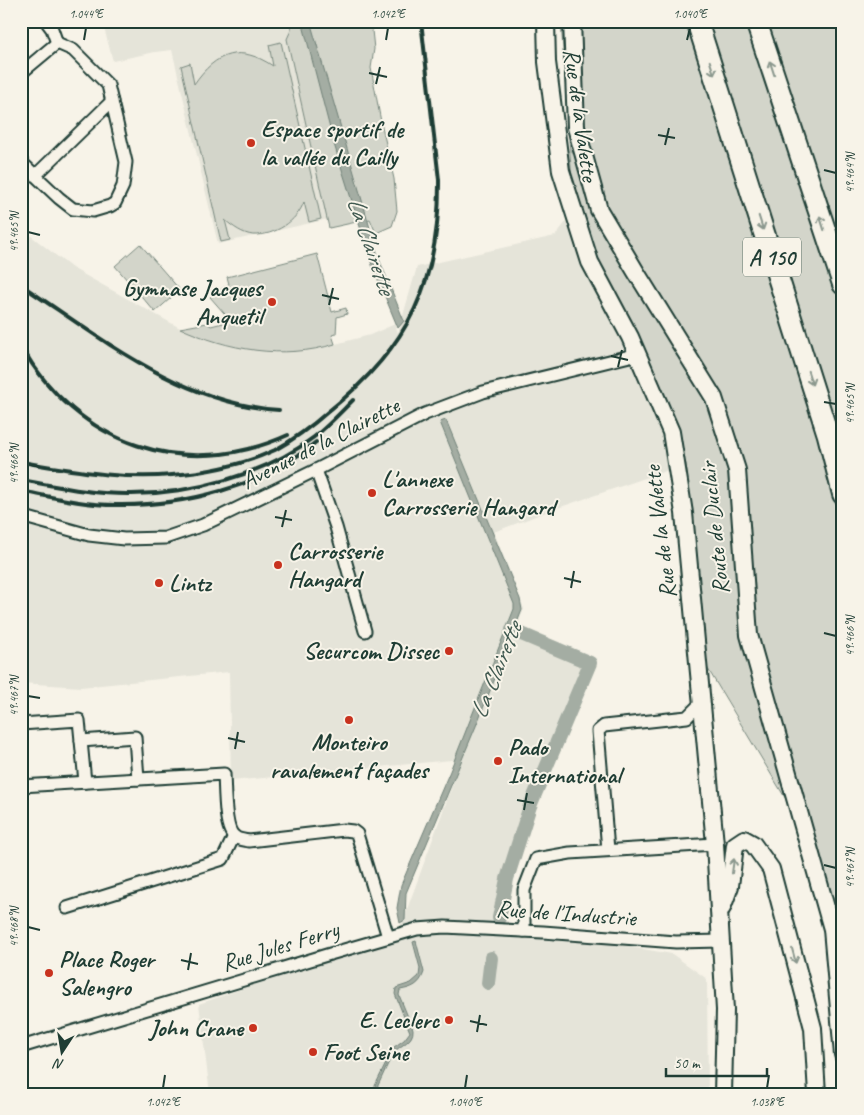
<svg xmlns="http://www.w3.org/2000/svg" width="864" height="1115" viewBox="0 0 864 1115" font-family="Caveat,sans-serif">
	<rect width="100%" height="100%" fill="#f7f3e8"/>
	<filter id="ink" filterUnits="userSpaceOnUse"><feTurbulence type="fractalNoise" baseFrequency=".02" numOctaves="2"/><feDisplacementMap in="SourceGraphic" scale="10" xChannelSelector="R" yChannelSelector="G"/><feConvolveMatrix kernelMatrix="1 2 1 2 8 2 1 2 1" color-interpolation-filters="sRGB"/></filter>
	<g filter="url(#ink)">
		<g fill="#e5e4d9">
			<path d="M102 21H290L291 30 287 39 328 219 218 244 172 50 155 52 113 61Z"/>
			<path d="M574 212 686 464 546 512 494 532 524 609 515 631 590 663 530 806 507 879 499 918 525 929 672 954 707 979 708 1094H210L199 1004 398 934 462 759 231 781 229 672 81 687 21 683V228L72 268 180 328 206 339 226 345 277 352 324 347 370 335 395 324 398 333 417 267 555 236Z"/>
		</g>
		<g fill="#d3d5ca" stroke="#79897f">
			<path d="M290 21H371L374 49 371 68 381 122 394 179 397 211 392 226 376 233 370 219 329 228 287 39 291 30Z"/>
			<path d="M561 21H843V927L814 846 705 664 686 464 574 212Z"/>
			<path d="M281 42 321 219 309 222 304 202C297 221 275 236 253 235 243 234 233 227 225 220L230 240 221 242 181 66 190 63 194 84C216 52 240 44 273 66L269 45Z"/>
			<path d="M140 244 180 290 155 312 115 266Z"/>
			<path d="M317 254 332 312 346 308 347 314 337 317 336 334 332 335 335 344C283 360 228 350 180 328L207 323 211 326 231 321 210 297 229 284 227 277Z"/>
		</g>
		<g fill="#a4ada3" stroke="#6f8077">
			<path d="M302 21H310L379 259 404 321 398 328 372 265 334 144Z"/>
			<path d="M446 420 520 599 522 610 476 726 406 893 405 920 400 923 397 908 401 885 450 771 514 609V604L440 422Z"/>
			<path d="M416 941 424 972C420 985 412 988 400 990L399 995 413 1029C414 1042 401 1044 393 1053L374 1094H371L394 1047 404 1040 410 1032 395 994 396 988 411 983 419 976 420 968 413 942Z"/>
		</g>
		<g fill="none" stroke-linecap="round" stroke-linejoin="round">
			<g stroke="#a4ada3" stroke-width="14">
				<path d="M499 918 507 879 530 806 590 663 512 630"/>
				<path d="M488 983 491 958"/>
			</g>
			<defs>
				<g id="street">
					<path d="M21 73 57 43"/>
					<path d="M21 162 59 198 73 209 93 211 110 206 115 203 123 186 126 162 108 85 73 50 57 43 52 29 46 21"/>
					<path d="M36 175 112 101"/>
					<path d="M316 470 336 527 365 631"/>
					<path d="M21 516 89 535 124 539 165 538 203 525 316 470 425 414 483 392 638 354"/>
					<path d="M21 724 79 720 85 782"/>
					<path d="M81 741 135 737 138 779"/>
					<path d="M21 786 224 774C225 788 224 828 234 836 238 840 244 840 249 841L344 830 353 831 357 834 388 937"/>
					<path d="M608 850 598 731 604 726 687 717 702 702"/>
					<path d="M67 908 223 859 234 836"/>
					<path d="M524 931V890L536 859 570 853 715 844"/>
					<path d="M21 1047 330 954 417 929 445 927 543 932 676 942 722 941"/>
				</g>
				<g id="secondary">
					<path d="M546 21 547 62 561 171 590 262 630 337 671 432 684 513 715 844 725 1010 723 1094"/>
					<path d="M572 21 576 127 599 210 636 272 714 398 737 470 749 635 832 929 843 1055"/>
					<path d="M722 908 730 886 735 845 744 839 753 844 771 869 813 1028 817 1094"/>
				</g>
				<g id="highway">
					<path d="M697 21 828 435 843 494"/>
					<path d="M756 21 843 284"/>
				</g>
			</defs>
			<use href="#street" stroke="#1f3d34" stroke-width="15"/>
			<use href="#secondary" stroke="#1f3d34" stroke-width="20"/>
			<use href="#highway" stroke="#1f3d34" stroke-width="24"/>
			<use href="#street" stroke="#f7f3e8" stroke-width="11"/>
			<use href="#secondary" stroke="#f7f3e8" stroke-width="16"/>
			<use href="#highway" stroke="#f7f3e8" stroke-width="20"/>
			<g stroke="#1f3d34" stroke-width="4">
				<path d="M21 285C100 337 181 404 279 410"/>
				<path d="M21 346C77 445 185 482 288 435"/>
				<path d="M21 462C72 470 121 480 172 475 207 472 243 465 275 450 295 439 313 425 330 410 409 347 440 281 439 180L421 21"/>
				<path d="M21 480C56 486 91 494 127 494 188 495 265 475 314 437 328 426 340 413 353 400"/>
				<path d="M21 491C52 497 84 505 116 505 185 506 262 487 316 442"/>
			</g>
		</g>
		<defs><path id="oneway-shaft" d="M-6 0H5M1.5-3L5.5 0L1.5 3" fill="none" stroke-width="1.6" stroke-linecap="round" stroke-linejoin="round" transform="scale(1.25)"/></defs>
		<g stroke="#8b988e">
			<use href="#oneway-shaft" transform="translate(712 68) rotate(72)"/>
			<use href="#oneway-shaft" transform="translate(772 68) rotate(-108)"/>
			<use href="#oneway-shaft" transform="translate(761 223) rotate(72)"/>
			<use href="#oneway-shaft" transform="translate(822 223) rotate(-108)"/>
			<use href="#oneway-shaft" transform="translate(810 378) rotate(72)"/>
			<use href="#oneway-shaft" transform="translate(733 866) rotate(-82)"/>
			<use href="#oneway-shaft" transform="translate(794 956) rotate(75)"/>
		</g>
	</g>
	<path fill="none" stroke="#1f3d34" stroke-width="2" d="M84 40 86 28M386 40 388 28M687 40 690 28M369 73 387 77M376 84 380 67M658 135 675 138M665 145 669 128M824 170 836 173M28 232 40 235M322 295 339 299M329 305 333 288M611 356 628 360M618 367 622 350M824 402 836 404M28 464 40 467M275 517 292 520M282 527 286 510M564 578 581 582M571 588 574 571M824 633 836 636M28 696 40 698M228 738 245 742M235 749 238 732M517 800 534 803M524 810 527 793M824 865 836 868M28 927 40 930M181 960 198 964M188 970 191 953M470 1021 487 1025M477 1032 480 1015M163 1088 165 1075M465 1088 467 1075M767 1088 769 1075"/>
	<g fill="#c8321e" stroke="#f7f3e8" stroke-width="2">
		<circle cx="251" cy="143" r="5"/>
		<circle cx="272" cy="302" r="5"/>
		<circle cx="372" cy="493" r="5"/>
		<circle cx="278" cy="565" r="5"/>
		<circle cx="159" cy="583" r="5"/>
		<circle cx="449" cy="651" r="5"/>
		<circle cx="349" cy="720" r="5"/>
		<circle cx="498" cy="761" r="5"/>
		<circle cx="49" cy="973" r="5"/>
		<circle cx="449" cy="1020" r="5"/>
		<circle cx="253" cy="1028" r="5"/>
		<circle cx="313" cy="1052" r="5"/>
	</g>
	<g text-anchor="middle" stroke-width="4" stroke-linejoin="round" paint-order="stroke">
		<rect fill="#f7f3e8" stroke="#60746a" stroke-width="1" x="743" y="237.5" width="58" height="39" rx="4"/>
		<g font-size="22" font-weight="bold" fill="#1f3d34">
			<text x="772" y="265">A 150</text>
		</g>
		<g font-size="24" fill="#1f3d34" stroke="#f7f3e8">
			<text transform="translate(581 115) rotate(82)" y="8">Rue de la Valette</text>
			<text transform="translate(320 443) rotate(-27)" y="8">Avenue de la Clairette</text>
			<text transform="translate(714 528) rotate(-96)" y="8">Route de Duclair</text>
			<text transform="translate(660 532) rotate(-97)" y="8">Rue de la Valette</text>
			<text transform="translate(566 913) rotate(4)" y="8">Rue de l'Industrie</text>
			<text transform="translate(280 946) rotate(-17)" y="8">Rue Jules Ferry</text>
		</g>
		<g font-size="24" font-weight="bold" fill="#1f3d34" stroke="#f7f3e8" text-anchor="start">
			<text x="261" y="137">Espace sportif de<tspan x="261" dy="28">la vallée du Cailly</tspan></text>
			<text x="262" y="296" text-anchor="end">Gymnase Jacques<tspan x="262" dy="28">Anquetil</tspan></text>
			<text x="382" y="487">L'annexe<tspan x="382" dy="28">Carrosserie Hangard</tspan></text>
			<text x="288" y="559">Carrosserie<tspan x="288" dy="28">Hangard</tspan></text>
			<text x="169" y="591">Lintz</text>
			<text x="439" y="659" text-anchor="end">Securcom Dissec</text>
			<text x="349" y="750" text-anchor="middle">Monteiro<tspan x="349" dy="28">ravalement façades</tspan></text>
			<text x="508" y="755">Pado<tspan x="508" dy="28">International</tspan></text>
			<text x="59" y="967">Place Roger<tspan x="59" dy="28">Salengro</tspan></text>
			<text x="439" y="1028" text-anchor="end">E. Leclerc</text>
			<text x="243" y="1036" text-anchor="end">John Crane</text>
			<text x="323" y="1060">Foot Seine</text>
		</g>
		<g font-size="25" font-style="italic" fill="#405950" stroke="#f7f3e8">
			<text transform="translate(372 245) rotate(71)" y="9">La Clairette</text>
			<text transform="translate(495 670) rotate(-68)" y="9">La Clairette</text>
		</g>
	</g>
	<rect width="864" height="1115" fill="none" stroke="#f7f3e8" stroke-width="55"/>
	<g transform="translate(62 1052) rotate(192)" stroke="#f7f3e8" stroke-width="4" paint-order="stroke">
	<path d="M0-4L9 19L0 12L-9 19Z" fill="#1f3d34"/>
	<text y="-8" font-size="14" font-weight="bold" text-anchor="middle" fill="#1f3d34">N</text>
	</g>
	<path d="M666 1068v8h101v-8" fill="none" stroke="#1f3d34" stroke-width="2.5"/>
	<text x="674" y="1068" font-size="15" fill="#1f3d34" stroke="#f7f3e8" stroke-width="4" paint-order="stroke">50 m</text>
	<rect x="28" y="28" width="808" height="1060" fill="none" stroke="#1f3d34" stroke-width="2"/>
	<g font-size="12" text-anchor="middle" fill="#1f3d34">
		<text x="86" y="18">1.044°E</text>
		<text x="388" y="18">1.042°E</text>
		<text x="690" y="18">1.040°E</text>
		<text transform="translate(850 173) rotate(-90)" y="4">49.464°N</text>
		<text transform="translate(14 232) rotate(-90)" y="4">49.465°N</text>
		<text transform="translate(850 404) rotate(-90)" y="4">49.465°N</text>
		<text transform="translate(14 464) rotate(-90)" y="4">49.466°N</text>
		<text transform="translate(850 636) rotate(-90)" y="4">49.466°N</text>
		<text transform="translate(14 696) rotate(-90)" y="4">49.467°N</text>
		<text transform="translate(850 868) rotate(-90)" y="4">49.467°N</text>
		<text transform="translate(14 927) rotate(-90)" y="4">49.468°N</text>
		<text x="163" y="1106">1.042°E</text>
		<text x="465" y="1106">1.040°E</text>
		<text x="767" y="1106">1.038°E</text>
	</g>
</svg>
